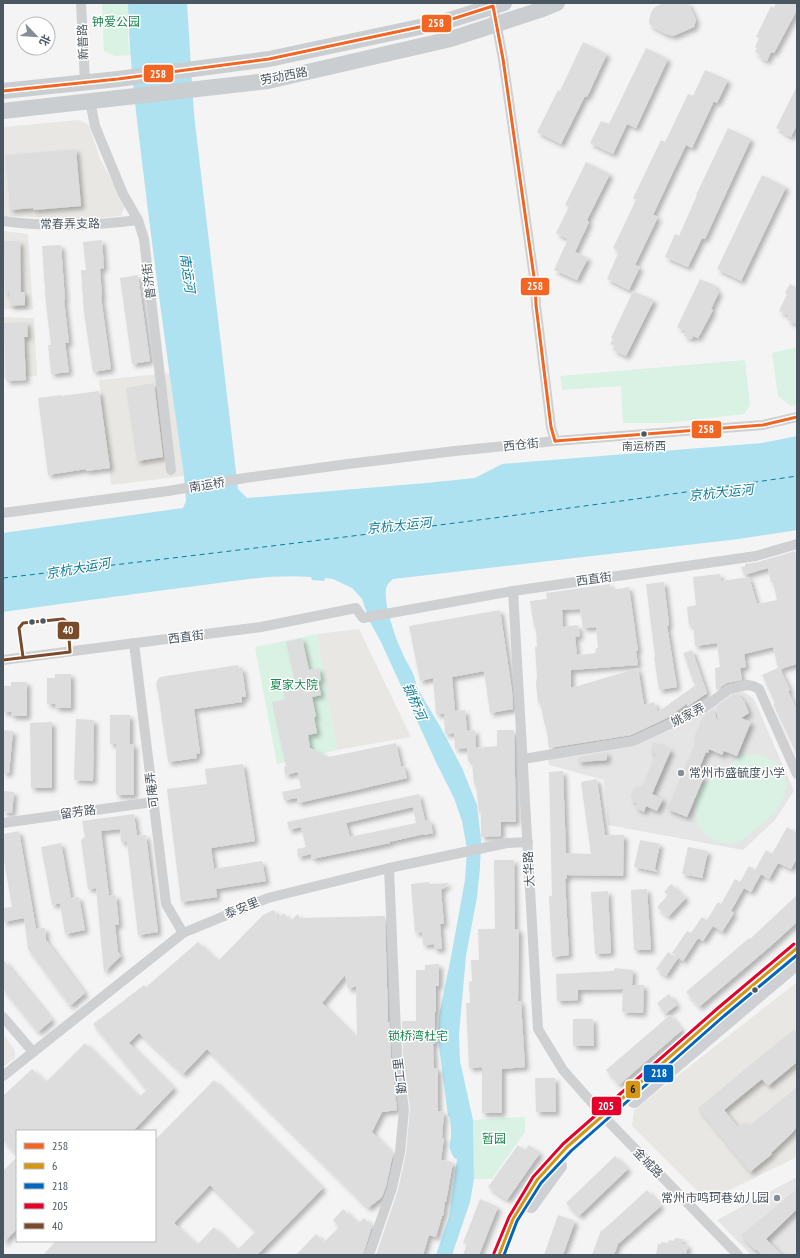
<svg xmlns="http://www.w3.org/2000/svg" width="800" height="1258" viewBox="0 0 800 1258" font-family="'PT Sans Narrow','Noto Sans SC',sans-serif">
	<defs>
		<filter id="shadow"><feDropShadow dx="3.5" dy="3.5" stdDeviation="2" flood-color="#0004"/></filter>
	</defs>
	<rect width="100%" height="100%" fill="#f4f4f4"/>
	<g fill="#e8e7e3">
		<path d="M79 120 89 125 100 159 125 205 121 216 87 219 3 216V127Z"/>
		<path d="M3 231 28 234 33 310 3 309Z"/>
		<path d="M3 317 34 318 37 376 3 378Z"/>
		<path d="M170 373 184 476 111 485 99 380Z"/>
		<path d="M359 629 411 737 337 750 317 634Z"/>
		<path d="M797 982V1157L707 1201 632 1126 634 1110Z"/>
		<path d="M3 1034 15 1050V1058L3 1067Z"/>
	</g>
	<g fill="#e6e5e6">
		<path d="M729 691 744 692 754 699 794 791 775 820 743 850 608 825 604 780 549 765 548 759 635 743Z"/>
		<path d="M797 1177V1255H751L717 1220Z"/>
	</g>
	<g fill="#d9f2e3">
		<path d="M102 3H128V41L130 55 115 56 104 51Z"/>
		<path d="M797 347V405L791 406 778 396 772 353Z"/>
		<path d="M745 360 750 405 744 414 667 423H623L621 386 562 390 560 376Z"/>
		<path d="M317 634 337 750 277 764 255 647Z"/>
		<path d="M754 754 768 758 778 764 783 774 787 785 783 798 776 812 742 840 730 844 717 842 707 836 699 826 695 814V801L700 788 742 755Z"/>
		<path d="M525 1117V1132L492 1179H474L473 1120Z"/>
	</g>
	<path fill="#aee2f0" d="M128 3H187L194 114 238 489 247 498 426 483 475 478 502 464 762 443 797 436V530L739 539 393 579C390 582 387 584 386 589 384 606 395 636 402 652 406 663 416 674 416 686L441 728 462 768 477 805 481 840 480 868 477 897 466 956 459 1034 460 1061 473 1120 474 1179 470 1202 452 1255H436L449 1217 457 1159 454 1158C446 1143 452 1145 451 1130 451 1125 450 1122 450 1117L448 1116 438 1038 439 1016 451 957 465 880 467 849 462 821 454 798 435 760 381 642 370 622 362 599 352 588 333 579 325 578 324 581 312 580 311 577C273 574 234 581 196 586 132 594 67 603 3 612V533L183 508 186 501 184 476C170 377 156 278 144 178 137 120 129 62 128 3Z"/>
	<g fill="none" stroke-linecap="round" stroke-linejoin="round">
		<path stroke="#0c7c9b" stroke-width="1" stroke-dasharray="5 4" stroke-linecap="butt" d="M3 578C268 547 533 515 797 476"/>
	</g>
	<g fill="#ddddde" fill-rule="evenodd" filter="url(#shadow)">
		<path d="M664 3H688L696 20 694 27 673 36 666 34 651 26 649 22 651 12 655 7Z"/>
		<path d="M776 3H797V10L774 53 771 52 767 61 759 57 760 55 755 52 757 48 755 47 759 38 756 37 771 6 774 8Z"/>
		<path d="M583 42 607 54 587 97 585 96 561 144 537 132 558 90 560 91Z"/>
		<path d="M646 48 668 59 636 128 627 124 613 154 590 143 601 121 609 124Z"/>
		<path d="M705 70 728 80 717 103 714 101 692 148 686 145 673 172 653 215 658 217 635 265 640 267 629 290 607 279 619 251 613 248 636 200 633 198 661 140 665 142 688 94 693 96Z"/>
		<path d="M797 86V125L791 137 783 133 784 132 776 128Z"/>
		<path d="M728 128 751 139 705 239 702 238 688 267 665 257 675 234 679 236 697 195H696Z"/>
		<path d="M76 149 81 206 34 210 33 208 10 210 5 155Z"/>
		<path d="M586 162 610 174 587 220 589 222 575 252 588 258 577 280 554 270 568 239 556 233 569 207 565 205Z"/>
		<path d="M762 175 786 187 741 281 717 269Z"/>
		<path d="M102 240 104 268 100 269 102 297H101L111 369 93 372 84 313 81 270H86L83 242Z"/>
		<path d="M4 241H20L21 292H25V305L10 306 9 293H5Z"/>
		<path d="M61 245 65 300H64L69 343H65L69 372 51 374 48 345H51L46 305 42 246Z"/>
		<path d="M138 275 150 361 132 364 120 278Z"/>
		<path d="M700 279 716 286 715 289 719 292 711 309 713 310 698 338 693 336 692 339 684 336 686 331 677 327Z"/>
		<path d="M790 284 797 288V319L795 324 787 320 789 316 779 311 787 294 785 293Z"/>
		<path d="M633 291 654 300 626 356 613 350 615 346 610 344 613 339 611 338Z"/>
		<path d="M27 322 28 337H24L26 380 6 381 4 323Z"/>
		<path d="M154 383 163 457 137 461 126 388Z"/>
		<path d="M99 391 110 468 86 471V469L48 475 38 398 61 395V396Z"/>
		<path d="M795 551 796 555 797 554V664L780 669 790 690 788 691 797 710V755L773 704 775 703 762 675 778 668 773 647 744 654 746 667 740 668 742 680 727 683 716 690 715 668 720 667 717 643 695 646 693 625 689 626 687 607 696 605 693 577 720 574 721 581 749 577 757 604 777 600 773 582H771L768 568 744 575 741 567 745 566V564L758 562Z"/>
		<path d="M664 582 669 625 667 626 677 687 659 690 654 657H655L646 584Z"/>
		<path d="M610 584 611 590 629 587 638 651H636L638 665 571 670V688L638 668 644 705 654 702 658 712 697 684H694L683 653 692 650 707 693 688 706 686 704 669 717 631 735 549 748 546 726H545L540 703H538L536 683 537 676 535 647H537L536 627H534L530 601 547 599 546 593ZM580 609 583 628 596 627 598 648 595 649 596 653 577 655 575 637 580 636 578 625 563 627 562 610Z"/>
		<path d="M500 610 512 691 513 709 490 713 484 671 452 677 455 711 465 710 467 731 475 730 476 748 497 746V730H514L516 822H501V836L481 837V812L479 813 476 785H474L472 761H468L467 748 455 749 454 733 445 734 444 714H436L433 678 420 681 409 626Z"/>
		<path d="M302 638 309 670 319 668 321 680 318 681 321 695 312 697 316 717H314L317 733 308 735 310 748 329 757 396 743 401 766H404L407 778 352 791 298 803 297 798 284 800 282 792 301 788 298 772 285 775 284 767 286 766 272 702 285 699 283 688 296 686 286 642Z"/>
		<path d="M238 665V668H242L246 697H242V702L194 709 200 753 196 754 197 758 168 762 158 692 156 686 157 681 160 677Z"/>
		<path d="M55 674H71V708H55L56 704H47V678H55Z"/>
		<path d="M11 682H27V716H11L12 712H3V686H11Z"/>
		<path d="M737 694 744 701 749 713 741 718 751 722 737 756 724 751 722 755 709 749 708 753 706 752 697 774 704 777 687 817 667 809 696 741 693 740 703 716 713 709 718 722 717 706 732 695Z"/>
		<path d="M110 715H130V744H134V795H116V744H110Z"/>
		<path d="M76 719 94 720 93 781 74 780Z"/>
		<path d="M52 722V788H31L30 723Z"/>
		<path d="M3 730 13 731 9 773H3Z"/>
		<path d="M654 742 671 750 652 794 663 799 657 811 646 806 644 812 635 807 637 803 632 801 631 795 633 789 636 787 642 786 656 754 650 752Z"/>
		<path d="M607 752V760L578 762V757Z"/>
		<path d="M243 764 255 841 211 848 214 869 262 861 266 881 216 889 217 897 181 902 167 789 207 784 205 769Z"/>
		<path d="M563 771 566 853 591 854 581 782 597 779 605 835H624L623 876 567 875V879H565L569 955 552 957 549 896H552L549 772Z"/>
		<path d="M3 791 14 792 12 813 3 812Z"/>
		<path d="M419 794 425 821 430 820 433 833 424 835V834L389 842 390 843 312 859 311 854 298 857 297 849 306 847 301 827 289 830 287 822ZM413 807 416 823 350 837 346 823Z"/>
		<path d="M134 814 137 836 146 835 158 932 138 935 127 842H121L120 829 101 831 109 896 116 895 119 925H115L118 952 121 956 104 972 96 888 88 889 81 840 85 837 82 821Z"/>
		<path d="M787 827 797 833V858L791 869 778 863 769 879 761 874 751 892 744 888 731 911 734 913 722 932 713 926 703 941 698 938 683 961 672 953 687 931 691 933 702 917 707 920 718 902 721 904 735 879 740 882 749 866 755 870 766 850 772 854Z"/>
		<path d="M19 831 36 929 45 928 46 940 85 993 70 1006 28 949 24 918 3 922V908L12 907 3 855V834Z"/>
		<path d="M640 840 660 844 655 868H654L658 872 634 867Z"/>
		<path d="M61 843 71 898 79 897 85 930 65 934 60 903 52 905 41 847Z"/>
		<path d="M688 847 708 851 702 878 682 874Z"/>
		<path d="M494 860H514L515 929H519L518 1001H521L525 1067 502 1069V1113H482V1067L469 1068 466 1003H470L469 982 472 981 471 960H479L478 929H495Z"/>
		<path d="M429 882V884L449 883 441 890 444 924H440L442 949H434V944L423 945 422 932 415 933 411 884Z"/>
		<path d="M671 884 686 898 668 917 657 907 668 895 664 892Z"/>
		<path d="M647 889 651 950H634L631 890Z"/>
		<path d="M608 891 611 953 595 954 591 892Z"/>
		<path d="M797 895V922L773 944 699 1007 686 992 749 938 750 939Z"/>
		<path d="M274 910 278 918 284 913 290 921 298 914 300 918 385 916 388 1022H389L391 1057 397 1110 382 1112 372 1132 393 1154 386 1186 382 1197 368 1208 207 1049 183 1074 139 1033 129 1043 174 1088 133 1131H17V1155L3 1140V1096L32 1069 46 1082 85 1043 139 1097 147 1090 93 1024 144 985 146 987 198 942 218 961 263 915ZM345 975 348 989 356 986 357 1038 322 1003Z"/>
		<path d="M668 952 678 958 666 976 656 969Z"/>
		<path d="M3 959 52 1020 38 1032 3 989Z"/>
		<path d="M439 964V986H436V1012H435V1044H433L434 1068H438V1111L444 1112 442 1138H444L441 1160 453 1162 446 1202H445L443 1216H442L436 1237 429 1235 423 1255H376L398 1190 406 1153 410 1109 403 1055 402 1021H416V970H425V965Z"/>
		<path d="M615 968 633 970 632 985H644L643 1013 622 1012 623 989 578 990V1000L557 1001 556 974 614 971Z"/>
		<path d="M669 994 677 1005 665 1014 657 1003Z"/>
		<path d="M670 1015 682 1030 619 1085 606 1070Z"/>
		<path d="M573 1019H593L594 1046H573Z"/>
		<path d="M793 1030 797 1035V1062L768 1086 762 1079 724 1110 738 1127 745 1122 749 1126 797 1087V1127L791 1134 771 1153 772 1154 750 1172 698 1108Z"/>
		<path d="M535 1078H555L556 1112H536Z"/>
		<path d="M214 1080 323 1188 257 1255H43L56 1241H155V1140ZM210 1185 256 1231 237 1250 214 1227 197 1245 174 1223Z"/>
		<path d="M518 1145 525 1150 529 1145 540 1153 507 1200 488 1187Z"/>
		<path d="M615 1156 628 1169 579 1216 566 1203Z"/>
		<path d="M17 1157V1229L3 1243V1171Z"/>
		<path d="M797 1189V1209L766 1239 782 1255H762L756 1249 755 1250 741 1235Z"/>
		<path d="M647 1190 661 1206 618 1244 614 1255H592L601 1230 602 1231Z"/>
		<path d="M480 1199 498 1207 479 1255H463L467 1244 463 1243Z"/>
		<path d="M343 1209 358 1223 364 1218 372 1226 363 1255H296L316 1234 324 1242 339 1227 333 1220Z"/>
		<path d="M558 1215 575 1221 563 1255H544Z"/>
		<path d="M675 1238 683 1239 682 1244 688 1245 686 1254 682 1253V1255H656L658 1244H661V1242L668 1243 669 1240 674 1241Z"/>
	</g>
	<g fill="none" stroke-linecap="round" stroke-linejoin="round">
		<g stroke="#ced0d2" stroke-width="10">
			<path d="M81 3 85 82"/>
			<path d="M493 6 503 59 535 284 536 305 551 427 555 441"/>
			<path d="M90 101 95 126 123 194 138 220 144 239 171 470"/>
			<path d="M3 221C48 227 93 226 138 220"/>
			<path d="M3 513 168 491 245 478 348 464 455 451 555 441 763 425 797 417"/>
			<path d="M513 591 538 1029 563 1070 609 1122 738 1255"/>
			<path d="M134 643 166 904 183 933"/>
			<path d="M3 660 261 627 356 608 363 618 513 591 756 556 797 544"/>
			<path d="M523 759 633 741 702 709 729 689 747 685 753 686 759 689 797 774"/>
			<path d="M3 823 153 802"/>
			<path d="M3 1017 33 1052"/>
			<path d="M3 1076 183 933 268 898 389 868 507 843 528 842"/>
			<path d="M369 1255 392 1188 400 1152 404 1110 397 1056 389 868"/>
		</g>
		<g stroke="#ced0d4" stroke-width="14">
			<path d="M634 1101 797 963"/>
			<path d="M531 1206 560 1166"/>
			<path d="M499 1255 513 1219 537 1180 567 1147 721 1012 797 948"/>
		</g>
		<g stroke="#caced1" stroke-width="16">
			<path d="M3 91 118 79 269 59 443 22 504 3"/>
			<path d="M3 111 268 81 451 39 540 10 557 3"/>
		</g>
		<defs>
			<g id="bus-1">
				<path d="M3 91 118 79 269 59 443 22 493 6 503 59 535 284 536 305 551 427 555 441"/>
				<path d="M555 441 763 425 797 417"/>
			</g>
			<path id="bus-2" d="M499 1255 513 1219 537 1180 567 1147 721 1012 797 948"/>
			<path id="bus-3" d="M504 1255 517 1221 541 1183 571 1151 724 1016 797 955"/>
			<path id="bus-4" d="M494 1253 509 1217 533 1177 563 1144 718 1008 794 944"/>
			<path id="bus-5" d="M3 660 70 652 68 623 63 619 23 623 19 628 23 657"/>
		</defs>
		<use href="#bus-1" stroke="#fff" stroke-width="6"/>
		<use href="#bus-2" stroke="#fff" stroke-width="6"/>
		<use href="#bus-3" stroke="#fff" stroke-width="6"/>
		<use href="#bus-4" stroke="#fff" stroke-width="6"/>
		<use href="#bus-5" stroke="#fff" stroke-width="6"/>
		<use href="#bus-1" stroke="#f26522" stroke-width="3"/>
		<use href="#bus-2" stroke="#d49613" stroke-width="3"/>
		<use href="#bus-3" stroke="#0065bd" stroke-width="3"/>
		<use href="#bus-4" stroke="#e4002b" stroke-width="3"/>
		<use href="#bus-5" stroke="#7a4b2a" stroke-width="3"/>
	</g>
	<g fill="#4a5661" stroke="#fff" stroke-width="1.5">
		<circle cx="644" cy="434" r="3.5"/>
		<circle cx="43" cy="621" r="3.5"/>
		<circle cx="32" cy="622" r="3.5"/>
		<circle cx="755" cy="990" r="3.5"/>
	</g>
	<g fill="#868d94" stroke="#fff" stroke-width="1.5">
		<circle cx="681" cy="773" r="4"/>
		<circle cx="777" cy="1198" r="4"/>
	</g>
	<g text-anchor="middle" stroke-width="3" stroke-linejoin="round" paint-order="stroke">
		<g font-size="11" fill="#4a5661" stroke="#fff">
			<text x="644" y="450">南运桥西</text>
		</g>
		<g font-size="12" fill="#17864f" stroke="#fff">
			<text x="116" y="26">钟爱公园</text>
			<text x="294" y="689">夏家大院</text>
			<text x="418" y="1040">锁桥湾杜宅</text>
			<text x="494" y="1143">暂园</text>
		</g>
		<g font-size="12" fill="#4a5661" stroke="#fff">
			<text transform="translate(83 42) rotate(-92)" y="4">新普路</text>
			<text transform="translate(284 76) rotate(-11)" y="4">劳动西路</text>
			<text transform="translate(70 224) rotate(-1)" y="4">常春弄支路</text>
			<text transform="translate(149 281) rotate(-97)" y="4">普济街</text>
			<text transform="translate(521 445) rotate(-6)" y="4">西仓街</text>
			<text transform="translate(207 485) rotate(-9)" y="4">南运桥</text>
			<text transform="translate(594 579) rotate(-8)" y="4">西直街</text>
			<text transform="translate(186 637) rotate(-7)" y="4">西直街</text>
			<text transform="translate(688 715) rotate(-27)" y="4">姚家弄</text>
			<text transform="translate(152 790) rotate(-97)" y="4">可庵弄</text>
			<text transform="translate(78 812) rotate(-8)" y="4">留芳路</text>
			<text transform="translate(529 869) rotate(-93)" y="4">大华路</text>
			<text transform="translate(242 908) rotate(-22)" y="4">泰安里</text>
			<text transform="translate(400 1076) rotate(-97)" y="4">勤工里</text>
			<text transform="translate(648 1163) rotate(46)" y="4">金城路</text>
		</g>
		<g font-size="12" fill="#4a5661" stroke="#fff" text-anchor="start">
			<text x="689" y="777">常州市盛毓度小学</text>
			<text x="769" y="1202" text-anchor="end">常州市鸣珂巷幼儿园</text>
		</g>
		<g font-size="13" font-style="italic" fill="#0c7c9b" stroke="#fff">
			<text transform="translate(188 273) rotate(82)" y="5">南运河</text>
			<text transform="translate(721 492) rotate(-6)" y="5">京杭大运河</text>
			<text transform="translate(399 525) rotate(-6)" y="5">京杭大运河</text>
			<text transform="translate(78 568) rotate(-10)" y="5">京杭大运河</text>
			<text transform="translate(415 701) rotate(66)" y="5">锁桥河</text>
		</g>
	</g>
	<g stroke="#fff" stroke-width="1.5">
		<rect x="421" y="14" width="31" height="19" rx="4" fill="#f26522"/>
		<rect x="143" y="64" width="31" height="19" rx="4" fill="#f26522"/>
		<rect x="520" y="277" width="30" height="19" rx="4" fill="#f26522"/>
		<rect x="691" y="420" width="31" height="19" rx="4" fill="#f26522"/>
		<rect x="57" y="621" width="23" height="19" rx="4" fill="#7a4b2a"/>
		<rect x="643" y="1064" width="31" height="19" rx="4" fill="#0065bd"/>
		<rect x="625" y="1080" width="16" height="19" rx="4" fill="#d49613"/>
		<rect x="591" y="1096" width="31" height="20" rx="4" fill="#e4002b"/>
	</g>
	<g font-size="11" text-anchor="middle" font-weight="bold" fill="#fff">
		<text x="436" y="27">258</text>
		<text x="158" y="78">258</text>
		<text x="535" y="290">258</text>
		<text x="706" y="433">258</text>
		<text x="68" y="634">40</text>
		<text x="659" y="1077">218</text>
		<text x="606" y="1110">205</text>
	</g>
	<g font-size="11" text-anchor="middle" font-weight="bold" fill="#111">
		<text x="633" y="1093">6</text>
	</g>
	<rect width="800" height="1258" fill="none" stroke="#4a5661" stroke-width="8"/>
	<rect x="16" y="1130" width="140" height="112" fill="#ffffff" stroke="#b7bbc0"/>
	<rect x="24" y="1143" width="20" height="6" fill="#f26522" stroke="#b7bbc0"/>
	<text x="52" y="1150" font-size="12" fill="#4a5661">258</text>
	<rect x="24" y="1163" width="20" height="6" fill="#d49613" stroke="#b7bbc0"/>
	<text x="52" y="1170" font-size="12" fill="#4a5661">6</text>
	<rect x="24" y="1183" width="20" height="6" fill="#0065bd" stroke="#b7bbc0"/>
	<text x="52" y="1190" font-size="12" fill="#4a5661">218</text>
	<rect x="24" y="1203" width="20" height="6" fill="#e4002b" stroke="#b7bbc0"/>
	<text x="52" y="1210" font-size="12" fill="#4a5661">205</text>
	<rect x="24" y="1223" width="20" height="6" fill="#7a4b2a" stroke="#b7bbc0"/>
	<text x="52" y="1230" font-size="12" fill="#4a5661">40</text>
	<g transform="translate(36 36) rotate(115)"><circle r="19" fill="#ffffff" stroke="#b7bbc0"/>
	<path d="M0-3L7 15L0 10L-7 15Z" fill="#868d94"/>
	<text y="-6" font-size="11" font-weight="bold" text-anchor="middle" fill="#4a5661">北</text>
	</g>
</svg>
